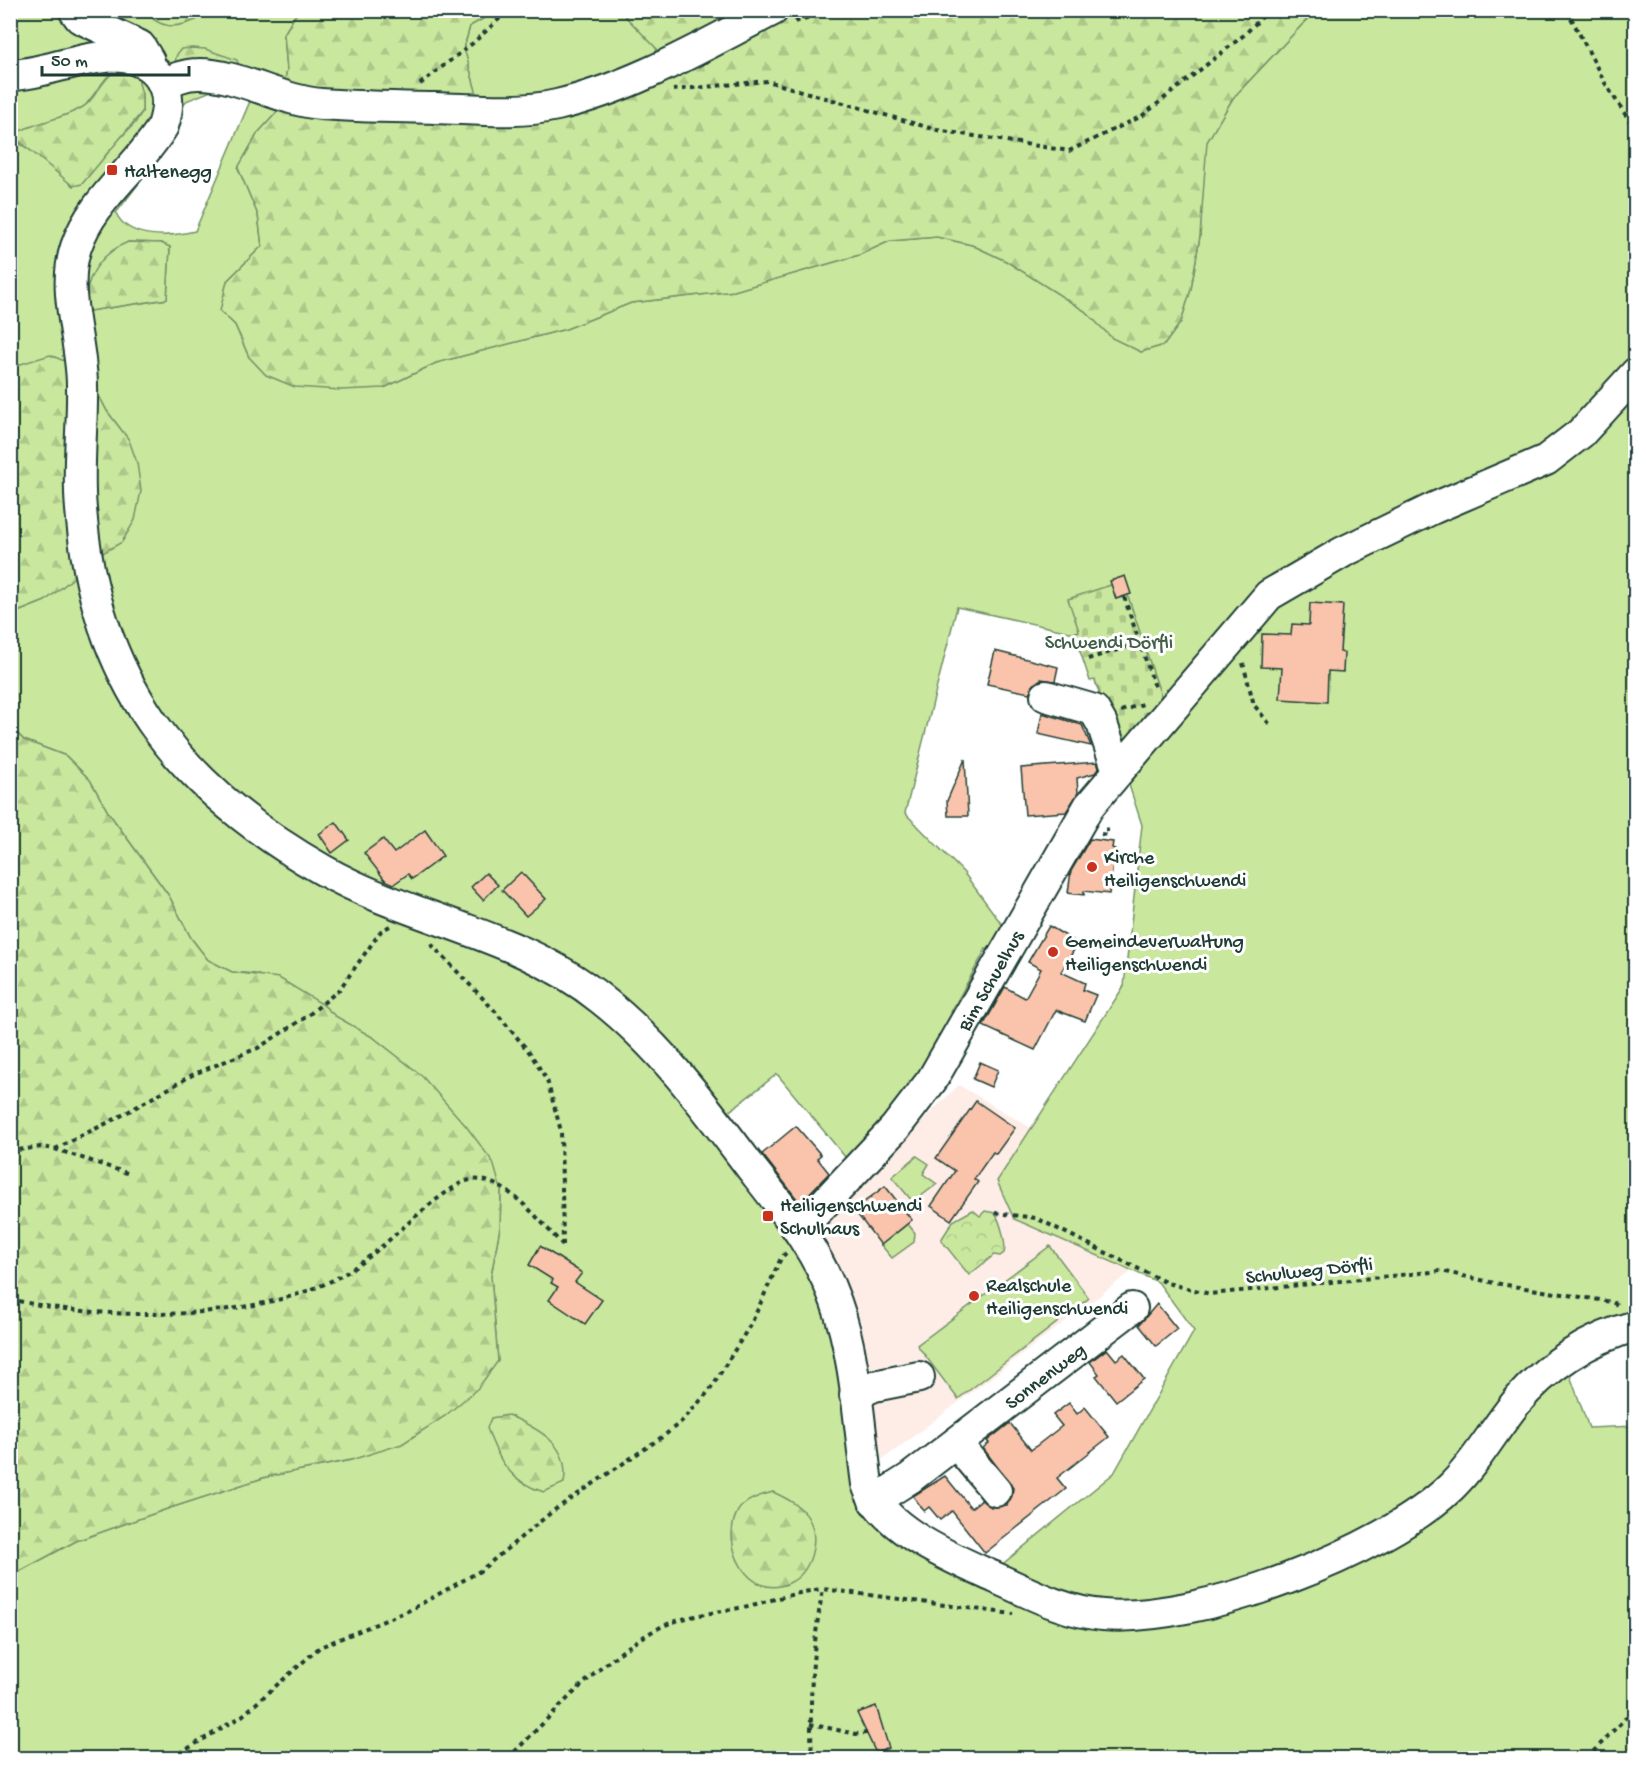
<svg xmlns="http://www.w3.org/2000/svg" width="1646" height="1769" viewBox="0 0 1646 1769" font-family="'Gochi Hand',sans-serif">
	<defs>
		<pattern id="forest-firs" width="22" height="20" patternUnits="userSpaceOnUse" patternTransform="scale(1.5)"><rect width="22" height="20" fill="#cae79e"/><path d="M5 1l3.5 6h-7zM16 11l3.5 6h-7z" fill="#adc789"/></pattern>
		<pattern id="cemetery-stones" width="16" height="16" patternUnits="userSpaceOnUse" patternTransform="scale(1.5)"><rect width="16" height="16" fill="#cae79e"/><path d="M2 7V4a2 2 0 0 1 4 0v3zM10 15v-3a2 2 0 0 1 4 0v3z" fill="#adc789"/></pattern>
		<pattern id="park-crowns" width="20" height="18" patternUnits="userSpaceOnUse" patternTransform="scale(1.5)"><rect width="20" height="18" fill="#cae79e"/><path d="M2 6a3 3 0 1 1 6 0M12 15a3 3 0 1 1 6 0" fill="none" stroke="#adc789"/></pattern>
	</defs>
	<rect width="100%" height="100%" fill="#fff"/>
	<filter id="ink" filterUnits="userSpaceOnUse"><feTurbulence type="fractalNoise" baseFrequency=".0167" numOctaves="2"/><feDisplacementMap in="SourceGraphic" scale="12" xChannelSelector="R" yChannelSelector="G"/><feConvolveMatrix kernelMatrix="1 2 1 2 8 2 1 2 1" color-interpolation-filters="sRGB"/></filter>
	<g filter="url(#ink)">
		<path fill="#fdede6" d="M959 1085 1031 1128 997 1181 1014 1219 1132 1271 882 1460 861 1321 813 1226Z"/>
		<g fill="#cae79e" stroke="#749269" stroke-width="1.5" fill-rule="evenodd">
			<path d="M506 10 620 11 646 34 667 64 481 110 464 48 470 26 495 12Z"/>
			<path d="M11 11H147L154 20H196L202 11H298L284 34 287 70 278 111 258 133 238 168 258 215 262 246 227 281 221 311 235 325 249 357 384 388 436 363 566 329 631 303 734 291 859 255 890 241 937 237 972 245 1006 261 1085 311 1112 338 1141 352 1164 345 1181 322 1191 289 1200 236 1206 142 1233 98 1315 11H1635V1326L1564 1359 1589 1428 1635 1426V1758H11V1576L76 1541 167 1509 266 1477 351 1460 498 1361 491 1276 500 1227 501 1190 421 1075 374 1038 335 1016 322 1004 256 974 232 972 208 960 191 938 169 896 108 812 90 780 66 756 24 740 11 727V619L20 611 45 601 129 440 107 411 90 379 15 365 11 367ZM114 72 142 94V112L135 123 73 186 37 154 20 144 85 106 107 77ZM221 87 253 94 195 231C171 237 128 240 116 213L160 156 186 101ZM128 242 161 243 170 247 167 299 90 311 87 304ZM957 607 1074 633 1079 631 1142 825 1124 986 997 1181 1014 1219 1158 1282 1194 1331 1114 1473 989 1575 867 1484 820 1262 717 1121 777 1074 855 1169 962 1027 951 1012 986 949 1003 956 1012 938 964 873 905 813Z"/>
			<path d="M917 1156 929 1164 923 1174 937 1184 913 1202 892 1177Z"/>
			<path d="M908 1224 915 1233 914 1242 892 1258 881 1245Z"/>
			<path d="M1050 1246 1089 1298 958 1399 917 1345Z"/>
		</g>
		<g fill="url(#forest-firs)" stroke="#749269" stroke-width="1.5">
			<path d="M147 11H202L196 20C177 28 159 30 147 11Z"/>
			<path d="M298 11H506L495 12 470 26 464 48 481 109 555 105 660 52 620 11H1315L1233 98 1207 142 1200 236 1191 289 1181 322 1164 345 1141 352 1112 338 1085 311 1006 261 972 245 937 237 890 241 859 255 734 291 631 303 566 329 436 363 384 388 341 390 295 387 266 375 249 357 235 325 220 311 227 281 262 246 258 215 238 168 258 133 278 111 287 70 284 34Z"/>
			<path d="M192 48 205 49 237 60 239 67 178 69C174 60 175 56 181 49Z"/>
			<path d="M114 72 128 73 138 79 142 94V112L82 184 73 186 12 135C34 122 61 120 83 107 94 101 101 81 114 72Z"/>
			<path d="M128 242 161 243 170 247 167 299 89 311C80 281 101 253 128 242Z"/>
			<path d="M50 355 81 368 90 379 107 411 129 440 137 463 141 491 135 520 122 542 87 562 77 575 45 601 20 611 11 619V367Z"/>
			<path d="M10 727 24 740 66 756 90 780 108 812 169 896 191 938 208 960 232 972 279 978 322 1004 335 1016 374 1038 421 1075 466 1126 493 1162 501 1190 500 1227 491 1276 498 1361 478 1388 445 1416 402 1444 351 1460 266 1477 167 1509 76 1541 11 1576Z"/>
			<path d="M508 1415C537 1428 571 1444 564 1483L544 1492C510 1482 498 1460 487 1428L491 1418Z"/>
			<path d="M773 1492C786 1498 802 1506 809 1519 820 1540 811 1573 789 1583 748 1602 719 1543 738 1511 744 1500 761 1495 773 1492Z"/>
		</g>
		<path fill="url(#cemetery-stones)" stroke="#749269" stroke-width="1.5" d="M1123 581 1164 705 1119 752 1095 680 1090 681 1074 633 1079 631 1068 599Z"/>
		<path fill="url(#park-crowns)" stroke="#749269" stroke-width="1.5" d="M973 1210 980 1216 985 1211 995 1213C1000 1221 1007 1244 1004 1253L1000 1256 994 1255 969 1275 941 1240 953 1221Z"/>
		<g fill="#f9c4ab" stroke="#1f3d34" stroke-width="1.5">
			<path d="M1125 576 1131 594 1116 599 1110 581Z"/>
			<path d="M1310 603 1343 605 1340 652 1344 653 1343 672 1328 671 1327 702 1280 699 1282 668 1261 667 1262 634 1291 635 1292 624 1309 625Z"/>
			<path d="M995 651 1058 667 1055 681 1041 679 1034 684 1029 693 987 684Z"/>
			<path d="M1042 713 1082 725 1091 746 1038 734Z"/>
			<path d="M965 759 968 816H948L947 801Z"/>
			<path d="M1097 762 1099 768 1095 773 1077 778 1078 793 1066 812 1025 815 1021 768Z"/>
			<path d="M336 822 349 840 332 853 319 834Z"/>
			<path d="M425 830 443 856 412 879 408 874 394 884 385 880 364 853 383 839 394 853Z"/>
			<path d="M1090 839 1113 842 1112 848 1115 849 1109 894 1084 891V895L1068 893 1071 871Z"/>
			<path d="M521 872 546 899 526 916 502 890Z"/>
			<path d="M486 873 498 885 483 900 471 887Z"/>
			<path d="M1049 926 1078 943 1061 972 1085 983 1083 990 1096 995 1085 1021 1056 1010 1035 1050 983 1026 1005 987 1025 998 1041 969 1028 962Z"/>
			<path d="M980 1062 998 1070 991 1087 973 1079Z"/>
			<path d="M976 1101 1015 1128 996 1154 993 1152 974 1179 978 1182 951 1220 931 1206 955 1171 936 1158Z"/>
			<path d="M796 1126 821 1155 817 1158 829 1173 800 1203 762 1154Z"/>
			<path d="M885 1186 912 1220 881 1245 854 1210Z"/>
			<path d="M540 1246 582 1273 575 1282 602 1300 585 1324 549 1300 558 1287 551 1283 553 1280 529 1265Z"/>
			<path d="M1157 1304 1177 1329 1156 1346 1139 1325Z"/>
			<path d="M1107 1349 1116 1360 1124 1354 1144 1379 1116 1401 1096 1376 1099 1374 1090 1362Z"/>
			<path d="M1069 1403 1077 1414 1085 1407 1109 1437 1057 1478 1066 1489 985 1553 952 1511 940 1520 929 1507 924 1511 913 1496 945 1476 971 1508 981 1500 991 1507 1007 1505 1012 1496 1013 1488 983 1448 989 1443 987 1441 1010 1423 1031 1450 1062 1426 1053 1415Z"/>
			<path d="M876 1706 889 1748 876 1753 857 1713Z"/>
		</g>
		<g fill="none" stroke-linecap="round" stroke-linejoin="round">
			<defs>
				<g id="minor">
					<path d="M74 10 80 18 140 46 149 61"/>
					<path d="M10 75C53 75 123 34 157 74 170 90 169 108 163 126 138 168 92 199 76 247 61 291 82 340 82 386 83 426 77 468 81 509 94 679 177 787 323 870 413 921 519 933 601 999 661 1046 707 1109 752 1169 785 1211 818 1251 836 1302 856 1357 859 1426 867 1484 882 1530 954 1559 996 1578 1030 1593 1064 1612 1103 1615 1198 1623 1383 1553 1451 1487 1476 1463 1493 1431 1515 1404 1545 1367 1589 1338 1636 1326"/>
					<path d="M163 84C174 79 185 74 198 74 236 73 281 101 321 104 359 107 397 107 435 108 475 109 517 114 557 105 634 87 704 45 773 10"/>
					<path d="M1046 696 1094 710 1102 724 1118 771"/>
					<path id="s1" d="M799 1230 895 1128 932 1080 1089 806 1269 595 1343 552 1434 508 1546 460 1581 433 1636 373"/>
					<path d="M855 1395 874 1386 919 1377"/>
					<path d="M956 1443 996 1491"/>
					<path id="s2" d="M874 1501 910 1478 1132 1308"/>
				</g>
			</defs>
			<use href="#minor" stroke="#1f3d34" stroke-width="34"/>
			<g stroke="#1f3d34" stroke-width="4" stroke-dasharray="4.5 4.5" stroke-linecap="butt">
				<path d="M1567 10 1605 83 1636 131"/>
				<path d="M795 22 833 10"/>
				<path d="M420 84 473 43 509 10"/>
				<path d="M673 90 767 81 937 130 1069 151 1142 116 1244 35 1269 10"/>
				<path d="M1124 597 1156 690"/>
				<path d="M1088 659 1140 643"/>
				<path d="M1243 663 1254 705 1272 727"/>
				<path d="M1121 711 1143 704"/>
				<path d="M1101 834 1107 835V825"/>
				<path d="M431 944 494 1010 530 1053 547 1080 561 1131 563 1245"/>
				<path d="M55 1149 117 1118 194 1074 258 1048 306 1017 339 990 381 931 390 926"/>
				<path d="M10 1151 41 1147 55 1149 127 1173"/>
				<path d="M995 1213 1036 1218 1167 1283 1210 1294 1441 1271 1494 1283 1612 1302 1619 1306"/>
				<path d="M10 1299C103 1322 274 1324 355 1267 389 1244 416 1212 450 1190 455 1187 461 1182 466 1181 501 1170 541 1223 563 1245"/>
				<path d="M810 1724 856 1734 867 1733"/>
				<path d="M172 1758 242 1716 320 1647 410 1610 480 1571 553 1511 665 1435 683 1420 710 1390 752 1322 781 1258 786 1253"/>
				<path d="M508 1758C554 1714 601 1658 659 1628 687 1614 719 1613 748 1606 773 1600 797 1592 823 1589"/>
				<path d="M812 1758C809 1700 812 1647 823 1589L1013 1614"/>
				<path d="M1587 1758 1636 1707"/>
			</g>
			<use href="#minor" stroke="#fff" stroke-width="30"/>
		</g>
	</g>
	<g fill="#c8321e" stroke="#fff" stroke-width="2">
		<rect x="106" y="164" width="12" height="12" rx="3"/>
		<circle cx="1092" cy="867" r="6"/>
		<circle cx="1053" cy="952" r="6"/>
		<rect x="762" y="1210" width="12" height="12" rx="3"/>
		<circle cx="974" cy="1296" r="6"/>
	</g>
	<g text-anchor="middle" stroke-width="6" stroke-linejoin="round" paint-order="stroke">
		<g font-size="20" fill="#1f3d34" stroke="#fff" text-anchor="start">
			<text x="124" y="177">Haltenegg</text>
			<text x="1104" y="863">Kirche<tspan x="1104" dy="23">Heiligenschwendi</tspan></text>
			<text x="1065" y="947">Gemeindeverwaltung<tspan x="1065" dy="23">Heiligenschwendi</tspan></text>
			<text x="780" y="1211">Heiligenschwendi<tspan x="780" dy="23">Schulhaus</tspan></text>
			<text x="986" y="1291">Realschule<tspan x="986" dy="23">Heiligenschwendi</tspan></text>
		</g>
		<g font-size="20" fill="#415f49" stroke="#fff">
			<text x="1109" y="648">Schwendi Dörfli</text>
		</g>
		<g font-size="20" fill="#1f3d34" stroke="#fff">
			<text dy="7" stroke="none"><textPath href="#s1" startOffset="316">Bim Schuelhus</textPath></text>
			<text transform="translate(1309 1269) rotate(-6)" y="7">Schulweg Dörfli</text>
			<text dy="7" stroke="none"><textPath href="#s2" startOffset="212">Sonnenweg</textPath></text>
		</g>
	</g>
	<rect width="1646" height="1769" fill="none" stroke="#fff" stroke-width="36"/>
	<rect x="18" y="18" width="1610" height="1733" fill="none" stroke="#1f3d34" stroke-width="2" filter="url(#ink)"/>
	<path d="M42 66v9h147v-9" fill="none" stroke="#1f3d34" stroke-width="3"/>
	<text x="51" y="66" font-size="18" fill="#1f3d34" stroke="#ffffff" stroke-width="4.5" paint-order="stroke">50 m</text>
</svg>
